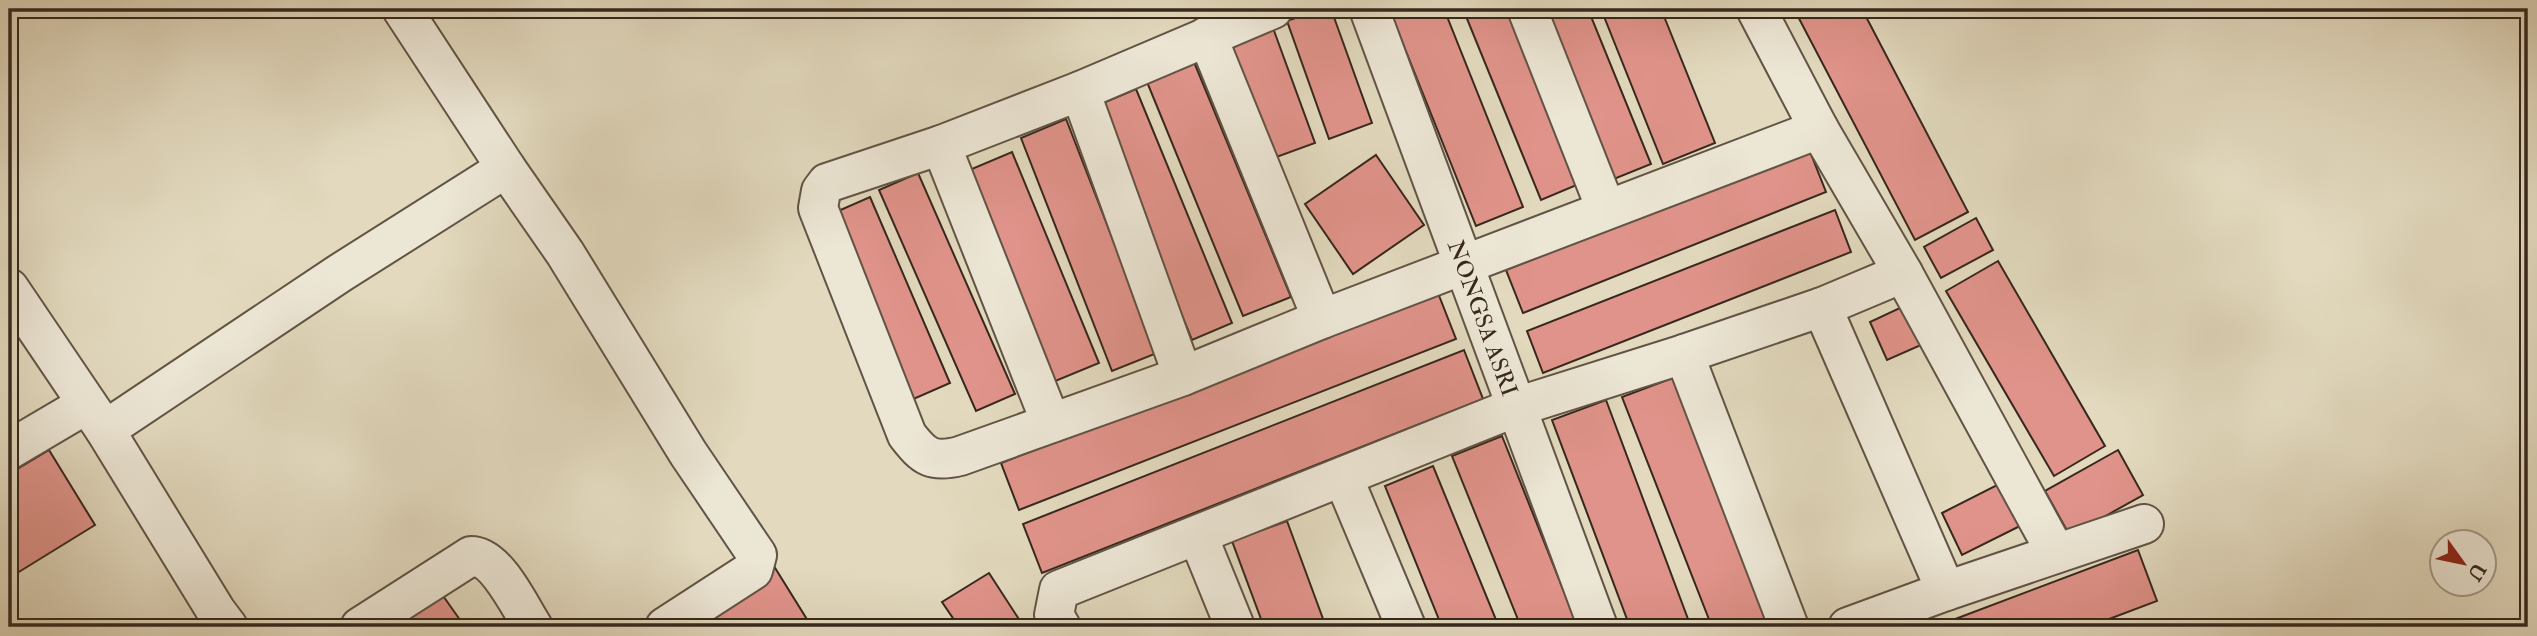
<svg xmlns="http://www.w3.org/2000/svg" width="2537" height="636" viewBox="0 0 2537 636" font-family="'IM FELL Double Pica',serif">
	<rect width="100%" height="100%" fill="#e2d9be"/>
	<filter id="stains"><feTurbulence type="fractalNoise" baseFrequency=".00286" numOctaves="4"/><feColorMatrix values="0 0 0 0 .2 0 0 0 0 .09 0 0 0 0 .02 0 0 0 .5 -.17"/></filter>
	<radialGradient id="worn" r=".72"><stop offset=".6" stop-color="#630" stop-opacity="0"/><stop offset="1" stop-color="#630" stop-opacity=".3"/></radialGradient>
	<g fill="#e0938a" stroke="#37281d" stroke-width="2">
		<path d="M1320 9H1331L1372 123 1329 139 1287 21Z"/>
		<path d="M1389 9H1444L1523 207 1476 226Z"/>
		<path d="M1463 9H1507L1579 184 1541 200Z"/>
		<path d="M1538 9H1588L1651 164 1609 181Z"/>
		<path d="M1601 9H1661L1715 143 1663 164Z"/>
		<path d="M1794 9H1862L1968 212 1915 240Z"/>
		<path d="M1273 28 1315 143 1271 159 1229 45Z"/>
		<path d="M1194 62 1291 297 1243 316 1147 82Z"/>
		<path d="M1136 89 1232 323 1192 340 1096 106Z"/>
		<path d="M1066 119 1157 353 1112 371 1021 138Z"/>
		<path d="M1809 149 1826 192 1523 313 1506 270Z"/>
		<path d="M1012 152 1099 363 1053 382 967 171Z"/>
		<path d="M1376 155 1424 225 1353 274 1305 204Z"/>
		<path d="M918 173 1015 394 976 411 879 190Z"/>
		<path d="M870 197 950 383 909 401 829 215Z"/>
		<path d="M1835 210 1851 252 1543 373 1527 331Z"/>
		<path d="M1976 218 1993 250 1941 278 1924 247Z"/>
		<path d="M1998 261 2105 446 2054 476 1946 291Z"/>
		<path d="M1438 293 1456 339 1019 510 1001 463Z"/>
		<path d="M1904 306 1921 345 1887 360 1870 322Z"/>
		<path d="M1464 350 1483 399 1042 573 1023 524Z"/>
		<path d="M1675 377 1772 627H1712L1622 397Z"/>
		<path d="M1606 400 1691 627H1630L1552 420Z"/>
		<path d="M1502 436 1578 627H1521L1452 456Z"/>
		<path d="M49 450 95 525 9 578V474Z"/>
		<path d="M2118 450 2143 495 2070 536 2045 491Z"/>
		<path d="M1433 466 1499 627H1442L1385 486Z"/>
		<path d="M1999 484 2020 526 1962 555 1942 513Z"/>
		<path d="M1287 521 1326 627H1264L1232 541Z"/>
		<path d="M2138 550 2157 601 2088 627H1934Z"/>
		<path d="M772 563 808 621 798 627H672Z"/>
		<path d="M989 573 1024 627H959L942 602Z"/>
		<path d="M434 583 465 627H372Z"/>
	</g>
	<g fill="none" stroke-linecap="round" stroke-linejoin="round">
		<defs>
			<g id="minor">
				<path d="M402 9 506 168 565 253 688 453 757 555 753 570 665 627"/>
				<path d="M1273 9 1080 91 941 145 827 183 821 191 818 208 907 435C924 457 932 463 960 456L1183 376 1322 319 1819 129"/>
				<path d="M1369 9 1598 627"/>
				<path d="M1527 9 1606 209"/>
				<path d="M1756 9 1819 129 1903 273 2056 553"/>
				<path d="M1207 36 1322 319"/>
				<path d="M1080 91 1183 376"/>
				<path d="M941 145 1051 423"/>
				<path d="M9 288 105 430 216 611 228 627"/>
				<path d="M1822 307 1946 591"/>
				<path d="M1684 354 1789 627"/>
				<path d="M105 430 340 273 506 168"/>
				<path d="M9 450 87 404"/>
				<path d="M1343 477 1406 627"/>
				<path d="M1198 536 1235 627"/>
				<path d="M360 627 471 556C497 556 520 607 533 627"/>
				<path d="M1061 627 1054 615 1059 590 1516 407 1684 354 1822 307 1903 273"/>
				<path d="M1848 627 1946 591 2144 524"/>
			</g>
		</defs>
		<use href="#minor" stroke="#625445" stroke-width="42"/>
		<use href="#minor" stroke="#ece6d5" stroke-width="38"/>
	</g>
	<g text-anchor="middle" stroke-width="6" stroke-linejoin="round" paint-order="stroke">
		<g font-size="23" fill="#37281d" stroke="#ece6d5">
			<text transform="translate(1483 318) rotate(70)" y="8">NONGSA ASRI</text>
		</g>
	</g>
	<rect width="2537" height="636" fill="none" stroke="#e2d9be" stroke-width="35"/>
	<rect x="10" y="10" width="2516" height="615" fill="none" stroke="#37281d" stroke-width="3.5"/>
	<rect x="18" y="18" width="2502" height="601" fill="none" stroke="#37281d" stroke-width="2"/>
	<g transform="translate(2463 563) rotate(123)"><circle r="33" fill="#ece6d5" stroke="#a49a8b" stroke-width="2"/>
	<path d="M0-5L12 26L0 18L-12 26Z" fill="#8f2418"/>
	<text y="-10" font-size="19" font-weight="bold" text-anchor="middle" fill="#37281d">U</text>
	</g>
	<rect width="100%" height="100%" filter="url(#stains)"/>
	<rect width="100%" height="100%" fill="url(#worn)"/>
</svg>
